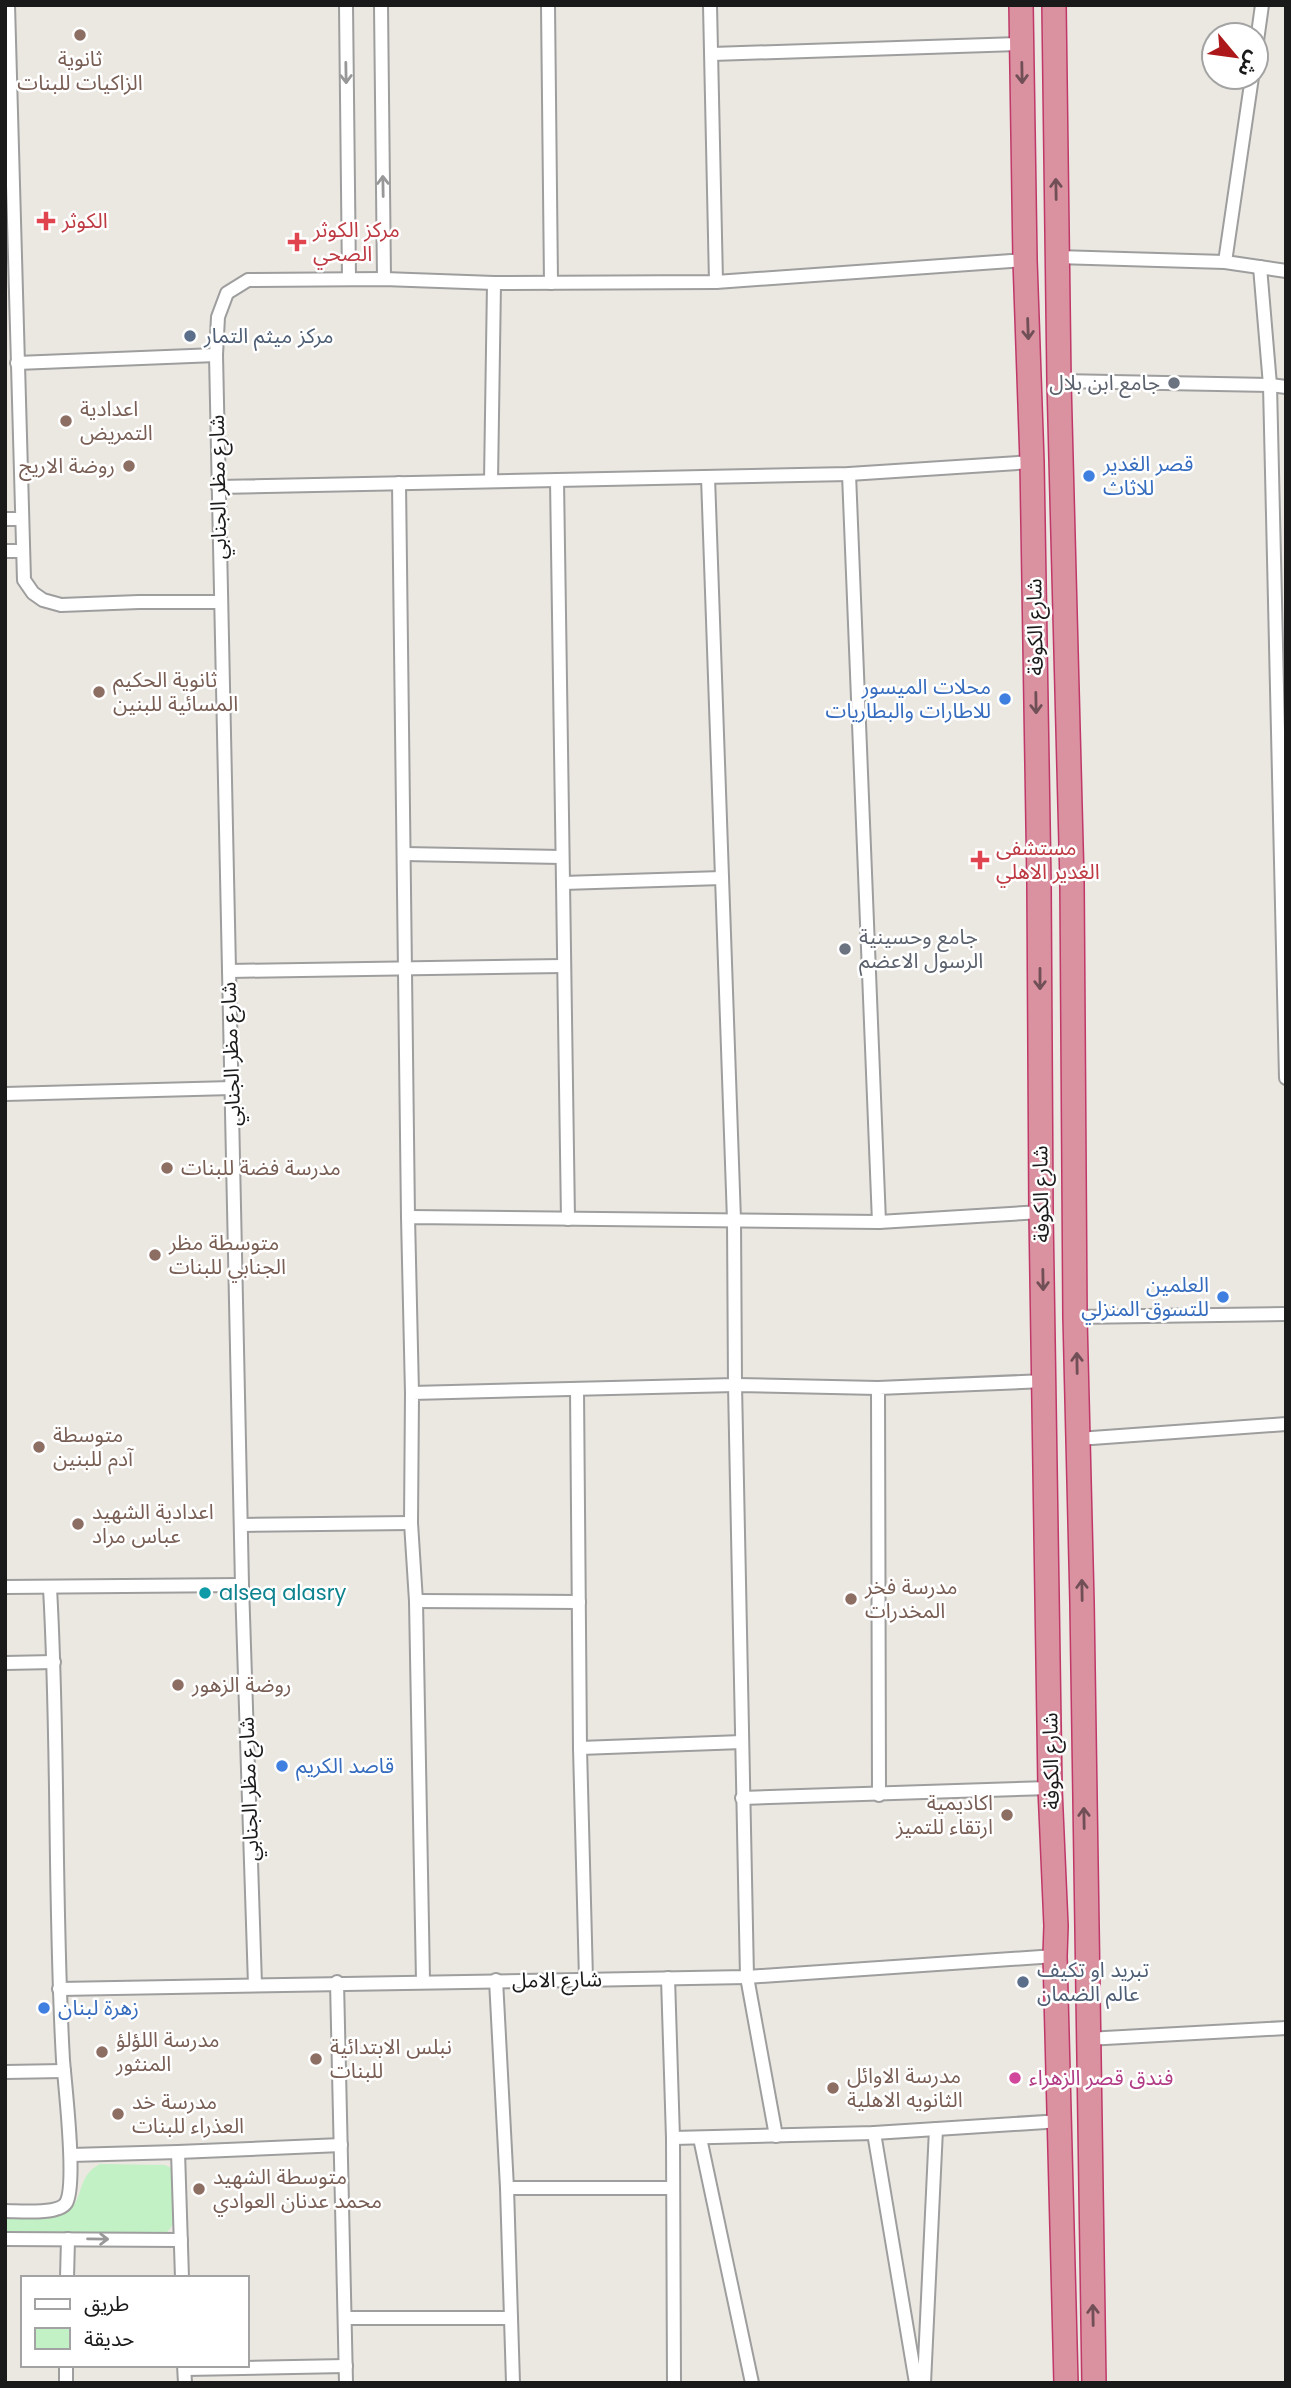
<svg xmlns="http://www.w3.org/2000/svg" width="1291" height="2388" viewBox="0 0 1291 2388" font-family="Poppins,'Noto Sans Arabic',sans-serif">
	<rect width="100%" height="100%" fill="#ebe7e1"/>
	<path fill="#c2f1c5" d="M100 2164 165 2165 171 2168 174 2175V2223L166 2234 5 2236V2214L64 2213C85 2204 75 2176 100 2164Z"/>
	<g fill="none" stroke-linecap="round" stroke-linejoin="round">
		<defs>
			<g id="street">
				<path d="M8 5 24 580 33 593 43 600 61 605 139 602H220"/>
				<path d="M346 5 349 279"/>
				<path d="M381 5 384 279"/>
				<path d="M548 5 551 283"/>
				<path d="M710 5 716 282"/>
				<path d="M1256 48 1262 5"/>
				<path d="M712 54 1021 44"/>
				<path d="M1057 257 1225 262 1286 271"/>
				<path d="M1225 262 1252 77"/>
				<path d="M1260 267 1270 385 1286 1078"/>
				<path d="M17 363 216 355"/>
				<path d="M1059 381 1270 385 1286 387"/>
				<path d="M849 474 879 1222"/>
				<path d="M557 480 568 1219"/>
				<path d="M491 481 494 283"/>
				<path d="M399 483 408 1217"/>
				<path d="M218 487 849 474 1032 462"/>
				<path d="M5 519H21"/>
				<path d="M5 551H22"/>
				<path d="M404 854 562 857"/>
				<path d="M563 883 722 878"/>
				<path d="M229 971 564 966"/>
				<path d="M5 1094 232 1088"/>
				<path d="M1075 1317 1286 1314"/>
				<path d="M577 1389 580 1748 586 1979"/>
				<path d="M412 1393 408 1217 879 1222 1041 1212"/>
				<path d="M1078 1439 1286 1424"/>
				<path d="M242 1525 411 1523"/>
				<path d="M5 1587 242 1585"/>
				<path d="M416 1601 579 1602"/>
				<path d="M5 1663 54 1662"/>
				<path d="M580 1748 742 1742"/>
				<path d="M879 1795 878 1388 1045 1381"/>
				<path d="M742 1798 1050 1788"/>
				<path d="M668 1978 673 2138 674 2383"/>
				<path d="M496 1980 507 2188 513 2383"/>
				<path d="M423 1981 416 1601 411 1523 412 1393 735 1385 734 1220 708 477"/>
				<path d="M337 1982 346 2383"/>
				<path d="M255 1985 242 1585 216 355 218 317 227 293 248 280 384 279 494 283 716 282 1025 260"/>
				<path d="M59 1989 747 1977 1055 1956"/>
				<path d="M1087 2039 1286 2028"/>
				<path d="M5 2072 64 2071"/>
				<path d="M874 2133 916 2383"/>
				<path d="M776 2136 747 1977 735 1385 878 1388"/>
				<path d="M673 2138 874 2133 1061 2121"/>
				<path d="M700 2138 752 2383"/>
				<path d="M178 2152 341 2145"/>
				<path d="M71 2155 178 2152 182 2278"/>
				<path d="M507 2188H672"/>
				<path d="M5 2211C19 2211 58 2215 66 2203 77 2185 65 2086 63 2060 54 1903 59 1745 50 1588"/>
				<path d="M5 2239 181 2240"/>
				<path d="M67 2278 68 2239"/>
				<path d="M345 2318H511"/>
				<path d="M184 2365 185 2383"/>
				<path d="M185 2369 346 2366"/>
				<path d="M66 2383V2365"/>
				<path d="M924 2383 936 2129"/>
			</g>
			<g id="highway">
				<path d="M1021 5 1025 260 1032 462 1039 884 1041 1212 1050 1788 1056 1926 1055 1956 1066 2383"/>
				<path d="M1054 5 1059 381 1072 883 1075 1317 1082 1603 1094 2383"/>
			</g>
		</defs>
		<use href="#street" stroke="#9e9e9e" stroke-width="16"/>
		<use href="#highway" stroke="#bf3869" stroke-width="26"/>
		<use href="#street" stroke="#fff" stroke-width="12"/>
		<use href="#highway" stroke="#da91a0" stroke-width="23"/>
	</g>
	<defs><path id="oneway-shaft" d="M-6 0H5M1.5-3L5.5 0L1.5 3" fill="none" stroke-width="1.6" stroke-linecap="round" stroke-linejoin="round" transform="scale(1.75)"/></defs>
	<g stroke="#989898">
		<use href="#oneway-shaft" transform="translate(346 73) rotate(89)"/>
		<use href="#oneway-shaft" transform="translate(383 186) rotate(-91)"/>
		<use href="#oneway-shaft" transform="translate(98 2239) rotate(1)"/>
	</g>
	<g stroke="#705056">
		<use href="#oneway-shaft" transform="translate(1022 73) rotate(89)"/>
		<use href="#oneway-shaft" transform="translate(1056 189) rotate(-91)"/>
		<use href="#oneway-shaft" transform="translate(1028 329) rotate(88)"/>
		<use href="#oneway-shaft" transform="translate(1036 703) rotate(89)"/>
		<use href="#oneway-shaft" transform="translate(1040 979) rotate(90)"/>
		<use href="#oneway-shaft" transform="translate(1043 1280) rotate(89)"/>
		<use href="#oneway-shaft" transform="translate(1077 1363) rotate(-91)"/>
		<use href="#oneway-shaft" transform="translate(1082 1590) rotate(-91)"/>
		<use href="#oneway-shaft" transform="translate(1084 1818) rotate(-91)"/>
		<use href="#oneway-shaft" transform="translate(1093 2315) rotate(-91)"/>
	</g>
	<g fill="#8d6e63" stroke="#fff" stroke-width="2.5">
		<circle cx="80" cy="35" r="7"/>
		<circle cx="66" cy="421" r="7"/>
		<circle cx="129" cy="466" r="7"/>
		<circle cx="99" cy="692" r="7"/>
		<circle cx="167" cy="1168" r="7"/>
		<circle cx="155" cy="1255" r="7"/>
		<circle cx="39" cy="1447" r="7"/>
		<circle cx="78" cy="1524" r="7"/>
		<circle cx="851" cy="1599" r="7"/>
		<circle cx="178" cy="1685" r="7"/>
		<circle cx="1007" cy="1815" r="7"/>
		<circle cx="102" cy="2052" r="7"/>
		<circle cx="316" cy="2059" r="7"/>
		<circle cx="833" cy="2088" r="7"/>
		<circle cx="118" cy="2114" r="7"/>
		<circle cx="199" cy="2189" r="7"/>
	</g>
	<g fill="#e0444e" stroke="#fff" stroke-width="2.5">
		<path d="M42.5 210.5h7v7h7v7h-7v7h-7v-7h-7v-7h7z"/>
		<path d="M293.5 231.5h7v7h7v7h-7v7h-7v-7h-7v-7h7z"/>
		<path d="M976.5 849.5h7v7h7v7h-7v7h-7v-7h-7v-7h7z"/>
	</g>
	<g fill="#5c6f8a" stroke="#fff" stroke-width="2.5">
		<circle cx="190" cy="336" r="7"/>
		<circle cx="1023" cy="1982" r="7"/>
	</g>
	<g fill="#6b7280" stroke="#fff" stroke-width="2.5">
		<circle cx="1174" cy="383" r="7"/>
		<circle cx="845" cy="949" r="7"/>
	</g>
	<g fill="#3f7fe0" stroke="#fff" stroke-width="2.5">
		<circle cx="1089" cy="476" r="7"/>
		<circle cx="1005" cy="699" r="7"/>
		<circle cx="1223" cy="1297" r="7"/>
		<circle cx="282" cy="1766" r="7"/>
		<circle cx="44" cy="2008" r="7"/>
	</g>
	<circle fill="#0f9aa8" stroke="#fff" stroke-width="2.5" cx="205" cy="1593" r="7"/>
	<circle fill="#d1479c" stroke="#fff" stroke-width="2.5" cx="1015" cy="2078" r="7"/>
	<g text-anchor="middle" stroke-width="5" stroke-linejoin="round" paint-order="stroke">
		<g font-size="21" fill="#785e54" stroke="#fff" text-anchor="start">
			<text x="80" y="66" text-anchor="middle">ثانوية<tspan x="80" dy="24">الزاكيات للبنات</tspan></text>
			<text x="80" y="416">اعدادية<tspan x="80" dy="24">التمريض</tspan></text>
			<text x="115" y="473" text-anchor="end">روضة الاريج</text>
			<text x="113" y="687">ثانوية الحكيم<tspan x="113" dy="24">المسائية للبنين</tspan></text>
			<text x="181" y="1175">مدرسة فضة للبنات</text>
			<text x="169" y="1250">متوسطة مظر<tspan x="169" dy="24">الجنابي للبنات</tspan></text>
			<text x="53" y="1442">متوسطة<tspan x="53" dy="24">آدم للبنين</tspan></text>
			<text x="92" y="1519">اعدادية الشهيد<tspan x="92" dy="24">عباس مراد</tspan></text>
			<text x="865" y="1594">مدرسة فخر<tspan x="865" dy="24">المخدرات</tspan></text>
			<text x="192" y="1692">روضة الزهور</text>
			<text x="993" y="1810" text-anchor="end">اكاديمية<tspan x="993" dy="24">ارتقاء للتميز</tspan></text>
			<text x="116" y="2047">مدرسة اللؤلؤ<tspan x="116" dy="24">المنثور</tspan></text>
			<text x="330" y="2054">نبلس الابتدائية<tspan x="330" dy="24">للبنات</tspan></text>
			<text x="847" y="2083">مدرسة الاوائل<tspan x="847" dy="24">الثانويه الاهلية</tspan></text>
			<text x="132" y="2109">مدرسة خد<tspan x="132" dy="24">العذراء للبنات</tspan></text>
			<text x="213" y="2184">متوسطة الشهيد<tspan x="213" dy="24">محمد عدنان العوادي</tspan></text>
		</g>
		<g font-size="21" fill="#be3a42" stroke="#fff" text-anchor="start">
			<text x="62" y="228">الكوثر</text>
			<text x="313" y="237">مركز الكوثر<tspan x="313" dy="24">الصحي</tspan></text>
			<text x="996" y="855">مستشفى<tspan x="996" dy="24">الغدير الاهلي</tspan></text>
		</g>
		<g font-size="21" fill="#4e5e75" stroke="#fff" text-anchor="start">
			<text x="204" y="343">مركز ميثم التمار</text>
			<text x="1037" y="1977">تبريد او تكيف<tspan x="1037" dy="24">عالم الضمان</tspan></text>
		</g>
		<g font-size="21" fill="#5b616d" stroke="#fff" text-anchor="end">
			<text x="1160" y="390">جامع ابن بلال</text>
			<text x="859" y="944" text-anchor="start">جامع وحسينية<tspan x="859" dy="24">الرسول الاعضم</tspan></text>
		</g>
		<g font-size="21" fill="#366cbe" stroke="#fff" text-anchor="start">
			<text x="1103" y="471">قصر الغدير<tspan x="1103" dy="24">للاثاث</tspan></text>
			<text x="991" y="694" text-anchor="end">محلات الميسور<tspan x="991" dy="24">للاطارات والبطاريات</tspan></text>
			<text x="1209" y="1292" text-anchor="end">العلمين<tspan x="1209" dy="24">للتسوق المنزلي</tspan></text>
			<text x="296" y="1773">قاصد الكريم</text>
			<text x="58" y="2015">زهرة لبنان</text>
		</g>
		<g font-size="21" fill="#1a1a1a" stroke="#fff">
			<text transform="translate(218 487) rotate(-91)" y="7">شارع مظر الجنابي</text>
			<text transform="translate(1035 627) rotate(-91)" y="7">شارع الكوفة</text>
			<text transform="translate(231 1054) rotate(-92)" y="7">شارع مظر الجنابي</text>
			<text transform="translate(1041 1194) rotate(-91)" y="7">شارع الكوفة</text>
			<text transform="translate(1051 1761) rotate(-91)" y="7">شارع الكوفة</text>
			<text transform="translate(249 1789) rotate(-92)" y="7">شارع مظر الجنابي</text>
			<text transform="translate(557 1980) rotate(-1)" y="7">شارع الامل</text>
		</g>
		<g font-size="21" fill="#0d838f" stroke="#fff" text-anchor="start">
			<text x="219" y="1600">alseq alasry</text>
		</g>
		<g font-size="21" fill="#b23c85" stroke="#fff" text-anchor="start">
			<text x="1029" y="2085">فندق قصر الزهراء</text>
		</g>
	</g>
	<rect width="1291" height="2388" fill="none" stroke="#1a1a1a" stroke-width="14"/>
	<rect x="21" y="2276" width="228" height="91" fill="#ffffff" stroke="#a3a3a3" stroke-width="2"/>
	<rect x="35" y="2299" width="35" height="10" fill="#ffffff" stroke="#a3a3a3" stroke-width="2"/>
	<text x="84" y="2311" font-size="21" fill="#1a1a1a">طريق</text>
	<rect x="35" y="2328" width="35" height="21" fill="#c2f1c5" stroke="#a3a3a3" stroke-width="2"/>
	<text x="84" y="2346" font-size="21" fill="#1a1a1a">حديقة</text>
	<g transform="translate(1235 56) rotate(119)"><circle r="33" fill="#ffffff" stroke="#a3a3a3" stroke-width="2"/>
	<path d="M0-5L12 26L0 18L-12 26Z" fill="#ad181a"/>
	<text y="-10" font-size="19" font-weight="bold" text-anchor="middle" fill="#1a1a1a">ش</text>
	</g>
</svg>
